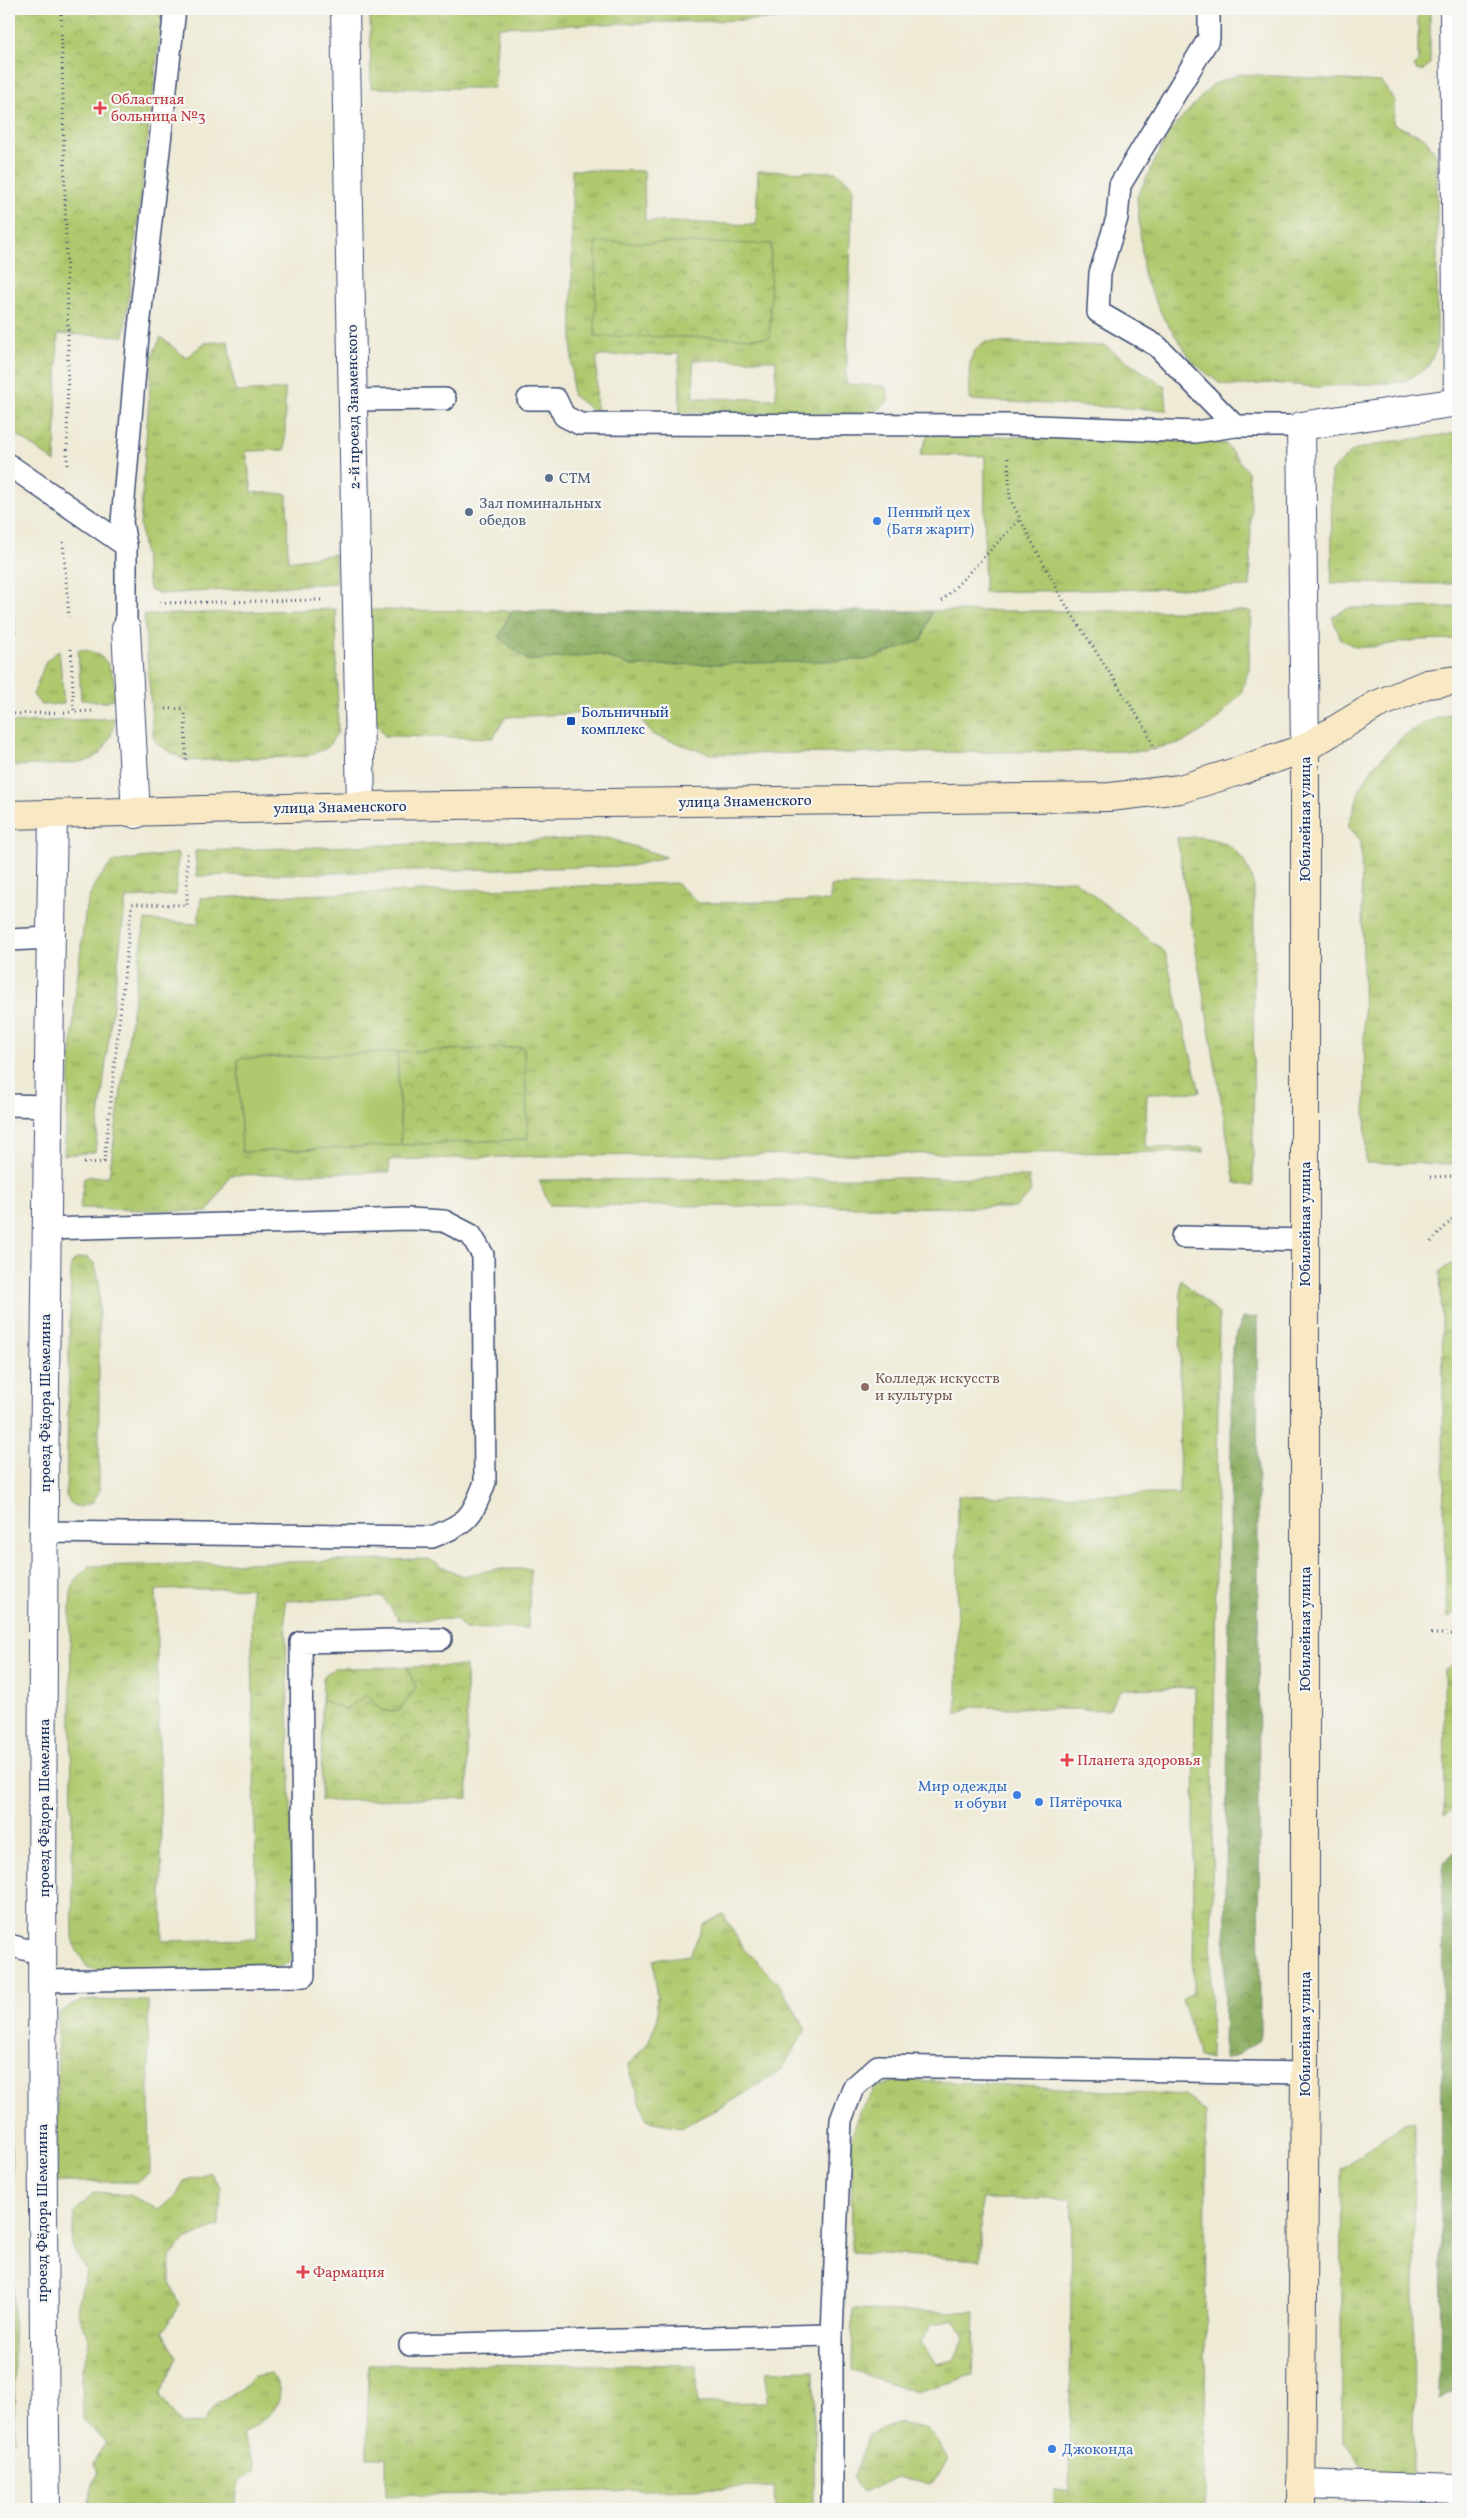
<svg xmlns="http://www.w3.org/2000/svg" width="1467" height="2518" viewBox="0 0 1467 2518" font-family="Vollkorn,serif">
	<defs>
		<pattern id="grass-tufts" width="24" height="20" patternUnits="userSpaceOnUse" patternTransform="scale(1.25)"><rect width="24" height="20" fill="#b0c96e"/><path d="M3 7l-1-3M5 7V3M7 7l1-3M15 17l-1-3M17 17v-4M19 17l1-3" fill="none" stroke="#8ea45e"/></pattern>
		<pattern id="forest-crowns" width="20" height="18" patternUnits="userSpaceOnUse" patternTransform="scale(1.25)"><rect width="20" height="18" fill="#8cad61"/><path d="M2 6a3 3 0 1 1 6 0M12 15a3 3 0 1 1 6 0" fill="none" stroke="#728d53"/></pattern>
		<pattern id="park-crowns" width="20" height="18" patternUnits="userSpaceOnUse" patternTransform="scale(1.25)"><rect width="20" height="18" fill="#b0c96e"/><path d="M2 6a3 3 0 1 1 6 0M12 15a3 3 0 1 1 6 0" fill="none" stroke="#8ea45e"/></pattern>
	</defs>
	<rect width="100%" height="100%" fill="#f6f6f2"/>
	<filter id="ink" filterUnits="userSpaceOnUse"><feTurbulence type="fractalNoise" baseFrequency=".02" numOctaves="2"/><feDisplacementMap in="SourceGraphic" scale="10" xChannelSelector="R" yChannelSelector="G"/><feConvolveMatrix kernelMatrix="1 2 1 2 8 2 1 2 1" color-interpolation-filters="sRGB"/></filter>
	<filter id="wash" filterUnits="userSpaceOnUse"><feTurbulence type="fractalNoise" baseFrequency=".0096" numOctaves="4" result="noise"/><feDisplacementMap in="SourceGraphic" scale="20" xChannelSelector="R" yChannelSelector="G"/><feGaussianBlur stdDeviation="1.12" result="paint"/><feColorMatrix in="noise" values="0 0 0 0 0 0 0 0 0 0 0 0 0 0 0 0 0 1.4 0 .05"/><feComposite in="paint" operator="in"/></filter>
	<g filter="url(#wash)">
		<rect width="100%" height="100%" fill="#efead5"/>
		<g fill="url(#grass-tufts)" stroke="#667c66" fill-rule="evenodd">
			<path d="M370 9H785L779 19 498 27 494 88H371Z"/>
			<path d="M1418 9H1430V64L1422 71 1416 70 1414 65 1418 63Z"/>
			<path d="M1240 74 1381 82 1395 101 1393 124 1425 138 1437 155V348L1427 368 1403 382 1317 387 1272 383 1232 386 1219 383 1194 363 1164 319 1144 277 1137 197 1169 132 1212 85Z"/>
			<path d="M572 170 644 171 645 221 756 225 758 171 836 172 853 185 846 384 885 386 889 400 873 414 680 413 679 354 597 356 596 413 572 395ZM693 360H776V399L694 398Z"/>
			<path d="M161 337 186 358 204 343 228 341 235 392 285 389V450L246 451 252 492 287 494 288 561 335 554 336 583 161 594 149 589 140 524 152 356Z"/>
			<path d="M985 342 1105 346 1165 387 1167 410 970 400C970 379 964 353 985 342Z"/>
			<path d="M1458 433V584L1331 583 1332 566 1331 471 1354 450 1388 442Z"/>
			<path d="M928 434 1225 443 1248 472 1251 505 1250 587 984 592 985 456 920 455Z"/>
			<path d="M1458 607V639L1416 640 1371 647H1355L1341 639 1332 617 1348 608Z"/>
			<path d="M9 608 13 612 15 634 9 642Z"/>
			<path d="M336 609 338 732 327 748 307 756 186 761 157 744 153 735 144 615Z"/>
			<path d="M370 610 511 611 499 637 528 661 598 654 631 666 866 660 922 640 932 611H1251L1249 669 1241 693 1213 724 1184 742 1144 751 710 754 653 735 634 711 506 717 493 738 385 736 375 720Z"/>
			<path d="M59 650 64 704 41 705 33 695 46 661Z"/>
			<path d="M78 650C107 649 115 673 116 697L106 702 81 700Z"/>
			<path d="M1458 711V1164L1366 1163 1361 841 1348 826 1360 789 1374 766 1402 737 1424 723Z"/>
			<path d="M115 718C115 731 105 751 94 758 81 766 26 765 9 766V723Z"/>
			<path d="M1199 837C1233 841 1245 854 1254 887L1253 1186 1235 1183 1177 838Z"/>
			<path d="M608 838 666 857 631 866 197 876 195 851Z"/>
			<path d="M178 853 176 895 126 898 95 1152 64 1155 76 988 86 906 94 885 112 862Z"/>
			<path d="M1074 880 1165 952 1200 1092 1147 1093 1145 1147 1204 1148V1152L542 1156 389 1160 390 1172 230 1175 208 1212 80 1208 84 1177 109 1176 145 920 198 924 201 898 676 883 699 903 830 901 831 886ZM523 1047 527 1139 242 1152 238 1059Z"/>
			<path d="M1029 1177 1031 1193 1015 1208 549 1205 539 1180Z"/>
			<path d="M1458 1252V1610L1448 1618C1440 1503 1446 1387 1440 1271L1457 1261Z"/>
			<path d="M86 1257 94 1263 99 1280V1491L93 1502 80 1507 72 1505 66 1496 71 1265 76 1259Z"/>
			<path d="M1181 1280 1219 1314 1210 2060 1199 2057 1198 2048 1182 2001 1193 1992 1195 1687 1122 1689 1108 1710 973 1707 957 1714 958 1496 1179 1494Z"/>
			<path d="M428 1559 462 1576 496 1569H531L528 1628 465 1629 456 1619 399 1620 383 1597 285 1601 295 1953 288 1963 272 1970 102 1972 87 1967 76 1949 73 1937 70 1609C71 1586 72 1580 90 1566ZM251 1588 257 1939 163 1941 156 1590Z"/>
			<path d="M1458 1661V1795L1455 1808 1445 1816 1444 1670Z"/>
			<path d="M407 1667 416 1688 399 1711H345L322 1700 323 1678 334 1668Z"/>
			<path d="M723 1914 743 1948 779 1984 806 2029 781 2071 729 2103 682 2127 647 2121 628 2065 648 2043 658 2018 654 1960 690 1955 703 1925Z"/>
			<path d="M81 2000 148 2001 150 2173 137 2182H57L58 2014Z"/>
			<path d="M9 2012 15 2441H9Z"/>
			<path d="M913 2080 1185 2095 1206 2113 1205 2506 1054 2507V2490H1069L1072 2199H981V2260L852 2252 851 2136 862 2107 876 2088 896 2081Z"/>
			<path d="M1415 2121 1413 2477 1377 2476 1362 2465 1343 2442 1341 2169 1403 2125Z"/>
			<path d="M210 2172 221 2188 219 2226 185 2240 170 2257V2283L179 2305 163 2331 177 2357 160 2395 181 2424 203 2423 218 2402 239 2391 254 2377 272 2374C294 2405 264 2419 242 2435L256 2470 239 2482 235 2504C223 2510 198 2514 187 2505L182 2509H88L90 2491 98 2473 93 2464 106 2442 83 2420 82 2375 89 2340 77 2309 86 2271 72 2247 74 2214 94 2192 130 2195 159 2210 175 2197 184 2181Z"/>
			<path d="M853 2310 975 2312 973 2376 916 2392 852 2370ZM954 2319 965 2336 954 2360 937 2364 921 2342 932 2324Z"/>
			<path d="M368 2364 696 2365 697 2403 766 2402 767 2371 814 2370V2509H775L774 2487 386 2496V2457H367Z"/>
			<path d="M898 2423 929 2429 949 2459 932 2484 896 2478 863 2493 853 2476 869 2435Z"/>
		</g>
		<g fill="url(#forest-crowns)" stroke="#546e60">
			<path d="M511 611H932L922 640 866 660 631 666 598 654 528 661 499 637Z"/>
			<path d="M1257 1317 1260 2040 1237 2056 1224 2060 1232 1348 1242 1318Z"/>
			<path d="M1458 1848V2389L1440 2399 1443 1863Z"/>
		</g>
		<g fill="url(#park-crowns)" stroke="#667c66">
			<path d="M9 9H163L124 336 58 334 55 462 9 429Z"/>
			<path d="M596 242 771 244 770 338 595 336Z"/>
			<path d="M524 1047 528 1139 401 1145 397 1052Z"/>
			<path d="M466 1666 468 1798 321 1801 322 1700 345 1710 367 1694 382 1711H399L416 1688 407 1667Z"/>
		</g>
		<path fill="#b0c96e" stroke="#667c66" d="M397 1052 401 1145 242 1152 238 1059Z"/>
	</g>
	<g filter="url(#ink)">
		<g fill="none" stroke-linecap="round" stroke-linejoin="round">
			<defs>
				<g id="service">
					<path d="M1209 9V38L1120 185 1117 218 1100 273 1098 312 1157 346 1235 426"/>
					<path d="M528 399H556L564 416 580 424 1008 425 1195 432 1235 426H1301"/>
					<path d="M353 400 445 399"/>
					<path d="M9 465 126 546V629"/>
					<path d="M126 546 122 522 138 336 175 9"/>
					<path d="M9 940 51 938"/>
					<path d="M9 1105 48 1106"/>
					<path d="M1182 1237 1305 1240"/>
					<path d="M44 1532 432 1537C467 1523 472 1518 485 1482L483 1255 471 1235 444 1221 410 1219 46 1229"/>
					<path d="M9 1945 43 1954"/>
					<path d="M43 1981 304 1976 301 1642 441 1639"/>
					<path d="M410 2345 832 2335"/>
					<path d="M832 2509V2335L841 2120 853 2088 878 2066 1305 2073"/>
				</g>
				<g id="minor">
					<path d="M345 9 361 806"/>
					<path d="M126 629 136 814"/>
					<path d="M1305 748 1301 426 1458 402 1454 9"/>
					<path d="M1301 2484 1458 2489"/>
					<path d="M46 2509C38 1944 43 1379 53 814"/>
				</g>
				<g id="secondary">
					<path d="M9 815 361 806 1110 797 1180 789 1242 770 1305 748 1376 705 1427 684 1458 680"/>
					<path d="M1301 2509 1305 2073V748"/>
				</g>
			</defs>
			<use href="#service" stroke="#3b4b70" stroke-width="24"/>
			<use href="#minor" stroke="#3b4b70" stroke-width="30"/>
			<use href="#secondary" stroke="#3b4b70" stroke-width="30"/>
			<g stroke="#3b4b70" stroke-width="3" stroke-dasharray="1 4" stroke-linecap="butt">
				<path d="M61 9 68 334 67 466"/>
				<path d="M1008 458 1010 498 1020 519 1064 602 1146 729 1155 749"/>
				<path d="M63 542 69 617"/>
				<path d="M942 601 1020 519"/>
				<path d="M160 603 321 600"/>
				<path d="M71 649 74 712 94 711"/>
				<path d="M166 709 185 708 186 761"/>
				<path d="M9 714 74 712"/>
				<path d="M84 1163 104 1162 132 904 187 905V851"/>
				<path d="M1430 1177 1458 1176"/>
				<path d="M1431 1242 1458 1213"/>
				<path d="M1431 1634H1458"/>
			</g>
			<use href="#service" stroke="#fff" stroke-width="21"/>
			<use href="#minor" stroke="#fff" stroke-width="28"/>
			<use href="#secondary" stroke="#f8e8c3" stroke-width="28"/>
		</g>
	</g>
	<g fill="#e0444e" stroke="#f6f6f2" stroke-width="2">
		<path d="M97.5 100.5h5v5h5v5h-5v5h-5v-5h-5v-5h5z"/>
		<path d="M1064.5 1752.5h5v5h5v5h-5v5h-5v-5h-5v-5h5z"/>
		<path d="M300.5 2264.5h5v5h5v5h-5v5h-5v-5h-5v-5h5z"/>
	</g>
	<g fill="#5c6f8a" stroke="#f6f6f2" stroke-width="2">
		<circle cx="549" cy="478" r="5"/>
		<circle cx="469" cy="512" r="5"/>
	</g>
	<g fill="#3f7fe0" stroke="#f6f6f2" stroke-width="2">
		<circle cx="877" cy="521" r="5"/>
		<circle cx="1017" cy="1795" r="5"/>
		<circle cx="1039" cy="1802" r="5"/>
		<circle cx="1052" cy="2449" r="5"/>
	</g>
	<rect fill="#1a4fb4" stroke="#f6f6f2" stroke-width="2" x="566" y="716" width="10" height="10" rx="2.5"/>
	<circle fill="#8d6e63" stroke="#f6f6f2" stroke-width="2" cx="865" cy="1387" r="5"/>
	<g text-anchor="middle" stroke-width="4.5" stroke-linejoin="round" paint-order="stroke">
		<g font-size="15" fill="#be3a42" stroke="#f6f6f2" text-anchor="start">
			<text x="111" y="104">Областная<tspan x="111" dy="17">больница №3</tspan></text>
			<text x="1077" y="1765">Планета здоровья</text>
			<text x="313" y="2277">Фармация</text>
		</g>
		<g font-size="15" fill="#1b2f5e" stroke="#f6f6f2">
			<text transform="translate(353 407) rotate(-91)" y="5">2-й проезд Знаменского</text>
			<text transform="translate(745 801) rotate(-1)" y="5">улица Знаменского</text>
			<text transform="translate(340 807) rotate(-1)" y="5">улица Знаменского</text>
			<text transform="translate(1305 819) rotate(-90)" y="5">Юбилейная улица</text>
			<text transform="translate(1305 1224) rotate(-90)" y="5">Юбилейная улица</text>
			<text transform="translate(45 1403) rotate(-90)" y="5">проезд Фёдора Шемелина</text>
			<text transform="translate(1305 1629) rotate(-90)" y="5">Юбилейная улица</text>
			<text transform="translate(44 1808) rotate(-90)" y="5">проезд Фёдора Шемелина</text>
			<text transform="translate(1305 2034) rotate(-90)" y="5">Юбилейная улица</text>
			<text transform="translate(42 2213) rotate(-90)" y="5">проезд Фёдора Шемелина</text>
		</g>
		<g font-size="15" fill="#4e5e75" stroke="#f6f6f2" text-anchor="start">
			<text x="559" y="483">СТМ</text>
			<text x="479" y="508">Зал поминальных<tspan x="479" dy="17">обедов</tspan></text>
		</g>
		<g font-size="15" fill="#366cbe" stroke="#f6f6f2" text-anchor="start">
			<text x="887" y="517">Пенный цех<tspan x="887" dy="17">(Батя жарит)</tspan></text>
			<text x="1007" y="1791" text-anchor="end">Мир одежды<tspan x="1007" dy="17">и обуви</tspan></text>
			<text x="1049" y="1807">Пятёрочка</text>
			<text x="1062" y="2454">Джоконда</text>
		</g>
		<g font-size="15" fill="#164399" stroke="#f6f6f2" text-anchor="start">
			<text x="581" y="717">Больничный<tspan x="581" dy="17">комплекс</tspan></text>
		</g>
		<g font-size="15" fill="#785e54" stroke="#f6f6f2" text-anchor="start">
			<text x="875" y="1383">Колледж искусств<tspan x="875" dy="17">и культуры</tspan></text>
		</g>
	</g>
	<rect width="1467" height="2518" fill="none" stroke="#f6f6f2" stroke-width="30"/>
</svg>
